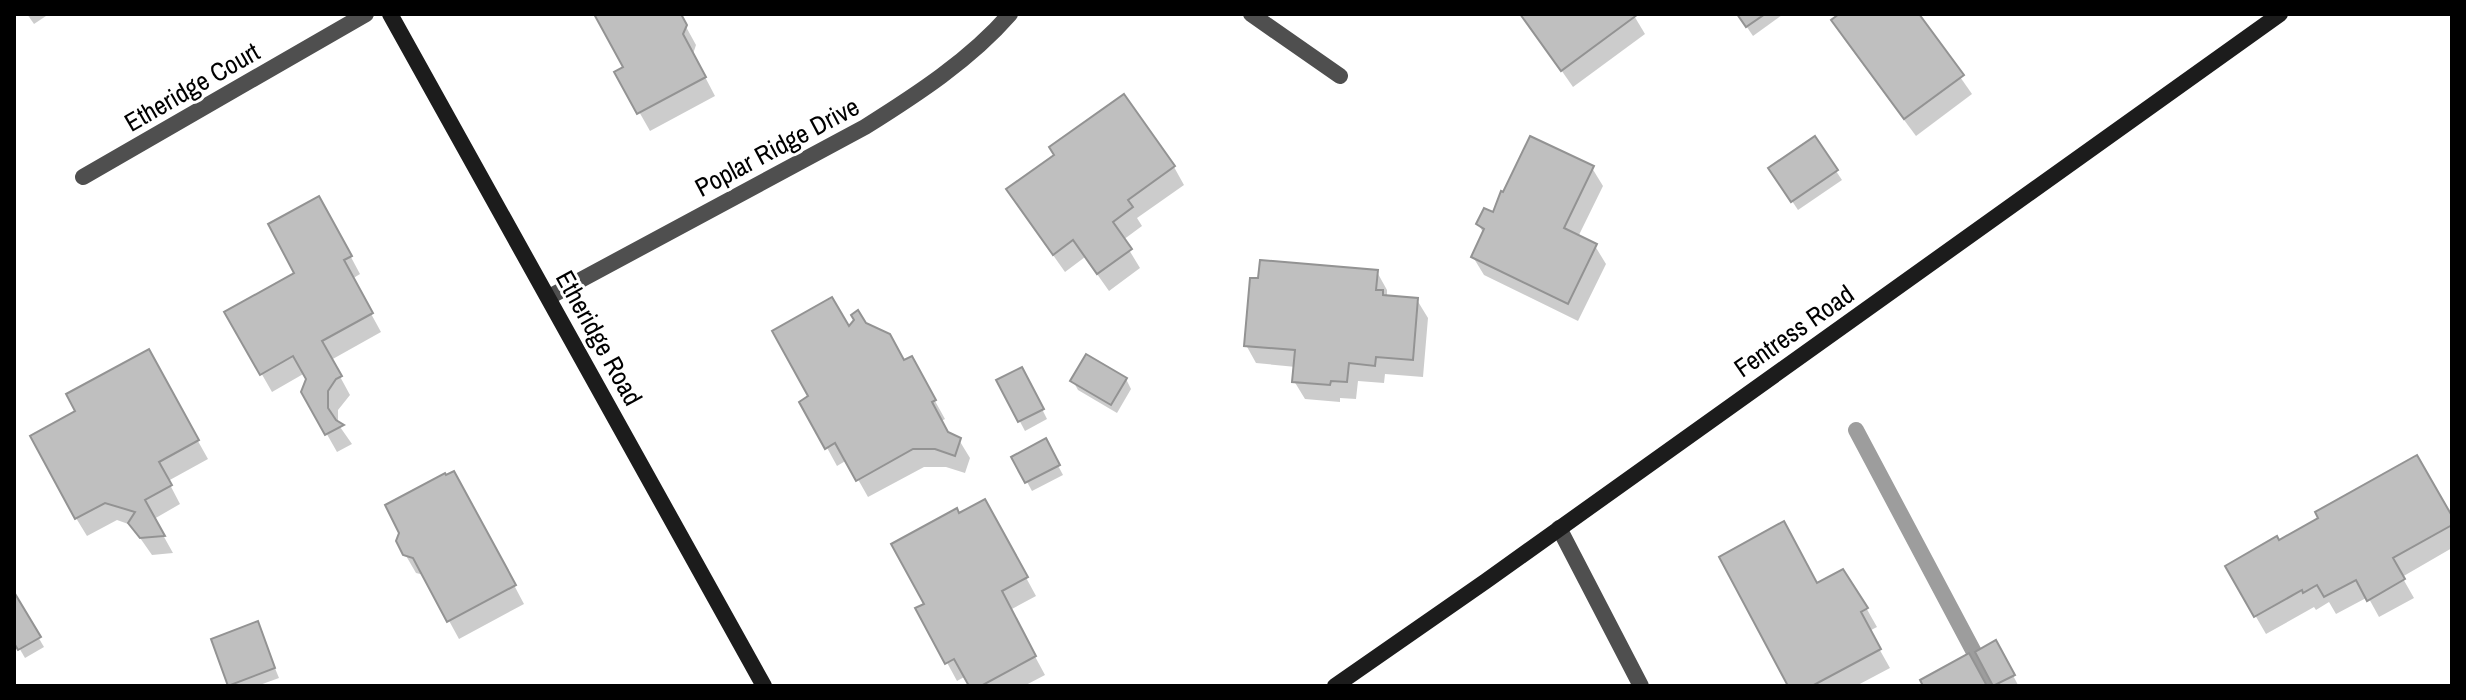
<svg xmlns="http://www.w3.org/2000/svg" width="2466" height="700" viewBox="0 0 2466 700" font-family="'Archivo Narrow',sans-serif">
	<rect width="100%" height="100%" fill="#fff"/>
	<g fill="#0003">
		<path d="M27 14H49L34 24Z"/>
		<path d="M597 14H679L696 45 693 54 715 96 650 131 617 73 625 68Z"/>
		<path d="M1522 14H1633L1645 34 1573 87Z"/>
		<path d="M1738 14H1781L1782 15 1753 36Z"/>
		<path d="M1842 14H1916L1972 94 1916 136 1844 39 1833 21Z"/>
		<path d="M1174 167 1184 185 1137 218 1142 226 1123 240 1140 268 1109 291 1085 257 1065 272 1019 207Z"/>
		<path d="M1592 168 1603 186 1578 237 1595 246 1606 264 1578 321 1484 275 1473 257 1484 234 1478 224Z"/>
		<path d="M1836 171 1842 180 1798 210 1776 177Z"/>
		<path d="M329 216 360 274 352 279 381 332 331 360 350 395 338 410V424L352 444 337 452 303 392 308 378 305 373 272 392 227 313 297 273Z"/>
		<path d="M1377 272 1387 290V297L1417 300 1428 318 1423 377 1385 374 1384 383 1358 381 1356 399 1340 398V402L1305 399 1294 381 1296 367 1256 363 1246 345Z"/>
		<path d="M864 324 904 363 911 358 945 419 941 421 948 434 959 440 970 458 965 473 946 467H924L868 497 847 460 837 466 802 402 811 397 849 330Z"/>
		<path d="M148 352 208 459 168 481 180 504 154 519 173 553 152 555 131 525 117 520 87 536 76 518 78 412Z"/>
		<path d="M1027 379 1047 419 1025 431 998 381Z"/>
		<path d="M1126 379 1131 389 1117 413 1078 390 1073 381Z"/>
		<path d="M1045 441 1063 475 1032 491 1014 458Z"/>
		<path d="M464 491 524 604 459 639 424 575 416 573 405 554Z"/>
		<path d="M959 516 995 520 1036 596 1010 610 1045 675 1024 686H971L966 676 957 681 918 609 927 604Z"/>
		<path d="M2452 520V548L2402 577 2414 598 2379 617 2368 597 2336 614 2329 602 2316 610 2314 607 2266 634 2227 567 2279 543Z"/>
		<path d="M1817 585 1860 597 1877 627 1869 631 1890 668 1856 686H1790Z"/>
		<path d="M14 596 44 647 25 658 14 639Z"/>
		<path d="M257 624 279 678 257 686H231L214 640Z"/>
		<path d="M1996 643 2018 685 2017 686H1996L1978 652Z"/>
	</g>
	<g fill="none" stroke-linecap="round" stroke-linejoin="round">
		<path stroke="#9d9d9d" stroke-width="16" d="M1856 430 1992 686"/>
	</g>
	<g fill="#bfbfbf" stroke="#939393" stroke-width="2">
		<path d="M594 14H681L687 25 683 34 706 77 637 114 614 72 623 67Z"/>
		<path d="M1520 14H1636L1637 15 1561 71Z"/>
		<path d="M1737 14H1765L1746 27Z"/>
		<path d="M1839 14H1919L1964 75 1904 119 1831 20Z"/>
		<path d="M1124 94 1175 166 1128 200 1133 207 1113 222 1132 249 1097 274 1073 240 1053 255 1006 189 1054 155 1049 147Z"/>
		<path d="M1530 136 1594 166 1564 228 1597 244 1568 304 1471 257 1484 229 1476 224 1484 208 1493 212 1501 191 1503 192Z"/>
		<path d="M1815 136 1838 170 1791 202 1768 168Z"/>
		<path d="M319 196 352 256 344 260 373 313 322 341 342 376 336 379 328 391V408L336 420 344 425 325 435 301 392 306 379 293 356 260 375 224 312 294 273 268 224Z"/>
		<path d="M1260 260 1378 270 1376 290H1383V295L1418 298 1413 360 1376 357 1375 366 1349 363 1347 382 1331 381 1330 385 1292 382 1295 350 1244 346 1250 278H1258Z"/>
		<path d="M832 297 849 326 854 320 851 315 858 310 866 323 890 334 904 360 912 356 936 400 932 402 948 432 961 438 955 456 935 449H913L856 481 835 443 825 449 799 402 808 396 772 331Z"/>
		<path d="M149 349 199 440 159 462 172 485 145 500 165 536 140 538 128 523 135 512 105 503 75 519 30 436 75 411 66 394Z"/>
		<path d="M1086 354 1127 378 1111 405 1070 381Z"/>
		<path d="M1022 367 1044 409 1018 422 996 380Z"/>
		<path d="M1046 438 1060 465 1025 483 1011 457Z"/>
		<path d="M2417 455 2452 516V525L2393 558 2405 579 2367 601 2356 580 2324 597 2317 585 2303 593 2302 590 2254 617 2225 566 2277 536 2279 540 2318 518 2315 512Z"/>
		<path d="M454 471 516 585 447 622 413 558 403 555 396 541 399 533 385 505 445 473 446 475Z"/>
		<path d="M985 499 1028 577 1002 591 1036 656 981 686H969L954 659 945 664 915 608 924 604 891 544 957 508 959 513Z"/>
		<path d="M1784 521 1817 583 1843 569 1868 608 1861 612 1881 649 1812 686H1788L1719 557Z"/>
		<path d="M14 592 41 637 18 650 14 643Z"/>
		<path d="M258 621 275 668 228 686 211 639Z"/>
		<path d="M1996 640 2015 675 1993 686 1975 652Z"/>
		<path d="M1969 653 1987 686H1923L1920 680Z"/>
	</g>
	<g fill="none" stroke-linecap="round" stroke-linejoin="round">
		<g stroke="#4f4f4f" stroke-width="16">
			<path d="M1251 14 1340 76"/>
			<path d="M83 177 366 14"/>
			<path d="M549 297 865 127C916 95 970 60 1010 14"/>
			<path d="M1559 528 1641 686"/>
		</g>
		<g stroke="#1c1c1c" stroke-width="16">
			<path d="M390 14 764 686"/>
			<path d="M1335 686 1486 581 2280 14"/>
		</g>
	</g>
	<g text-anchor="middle" stroke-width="6" stroke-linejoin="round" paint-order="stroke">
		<g font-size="26" fill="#000" stroke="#fff">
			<text transform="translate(192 87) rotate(-30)" y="9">Etheridge Court</text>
			<text transform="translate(777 147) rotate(-28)" y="9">Poplar Ridge Drive</text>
			<text transform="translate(1794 331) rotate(-35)" y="9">Fentress Road</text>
			<text transform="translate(599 338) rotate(61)" y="9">Etheridge Road</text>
		</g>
	</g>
	<rect width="2466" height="700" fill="none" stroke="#000000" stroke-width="32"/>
</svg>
